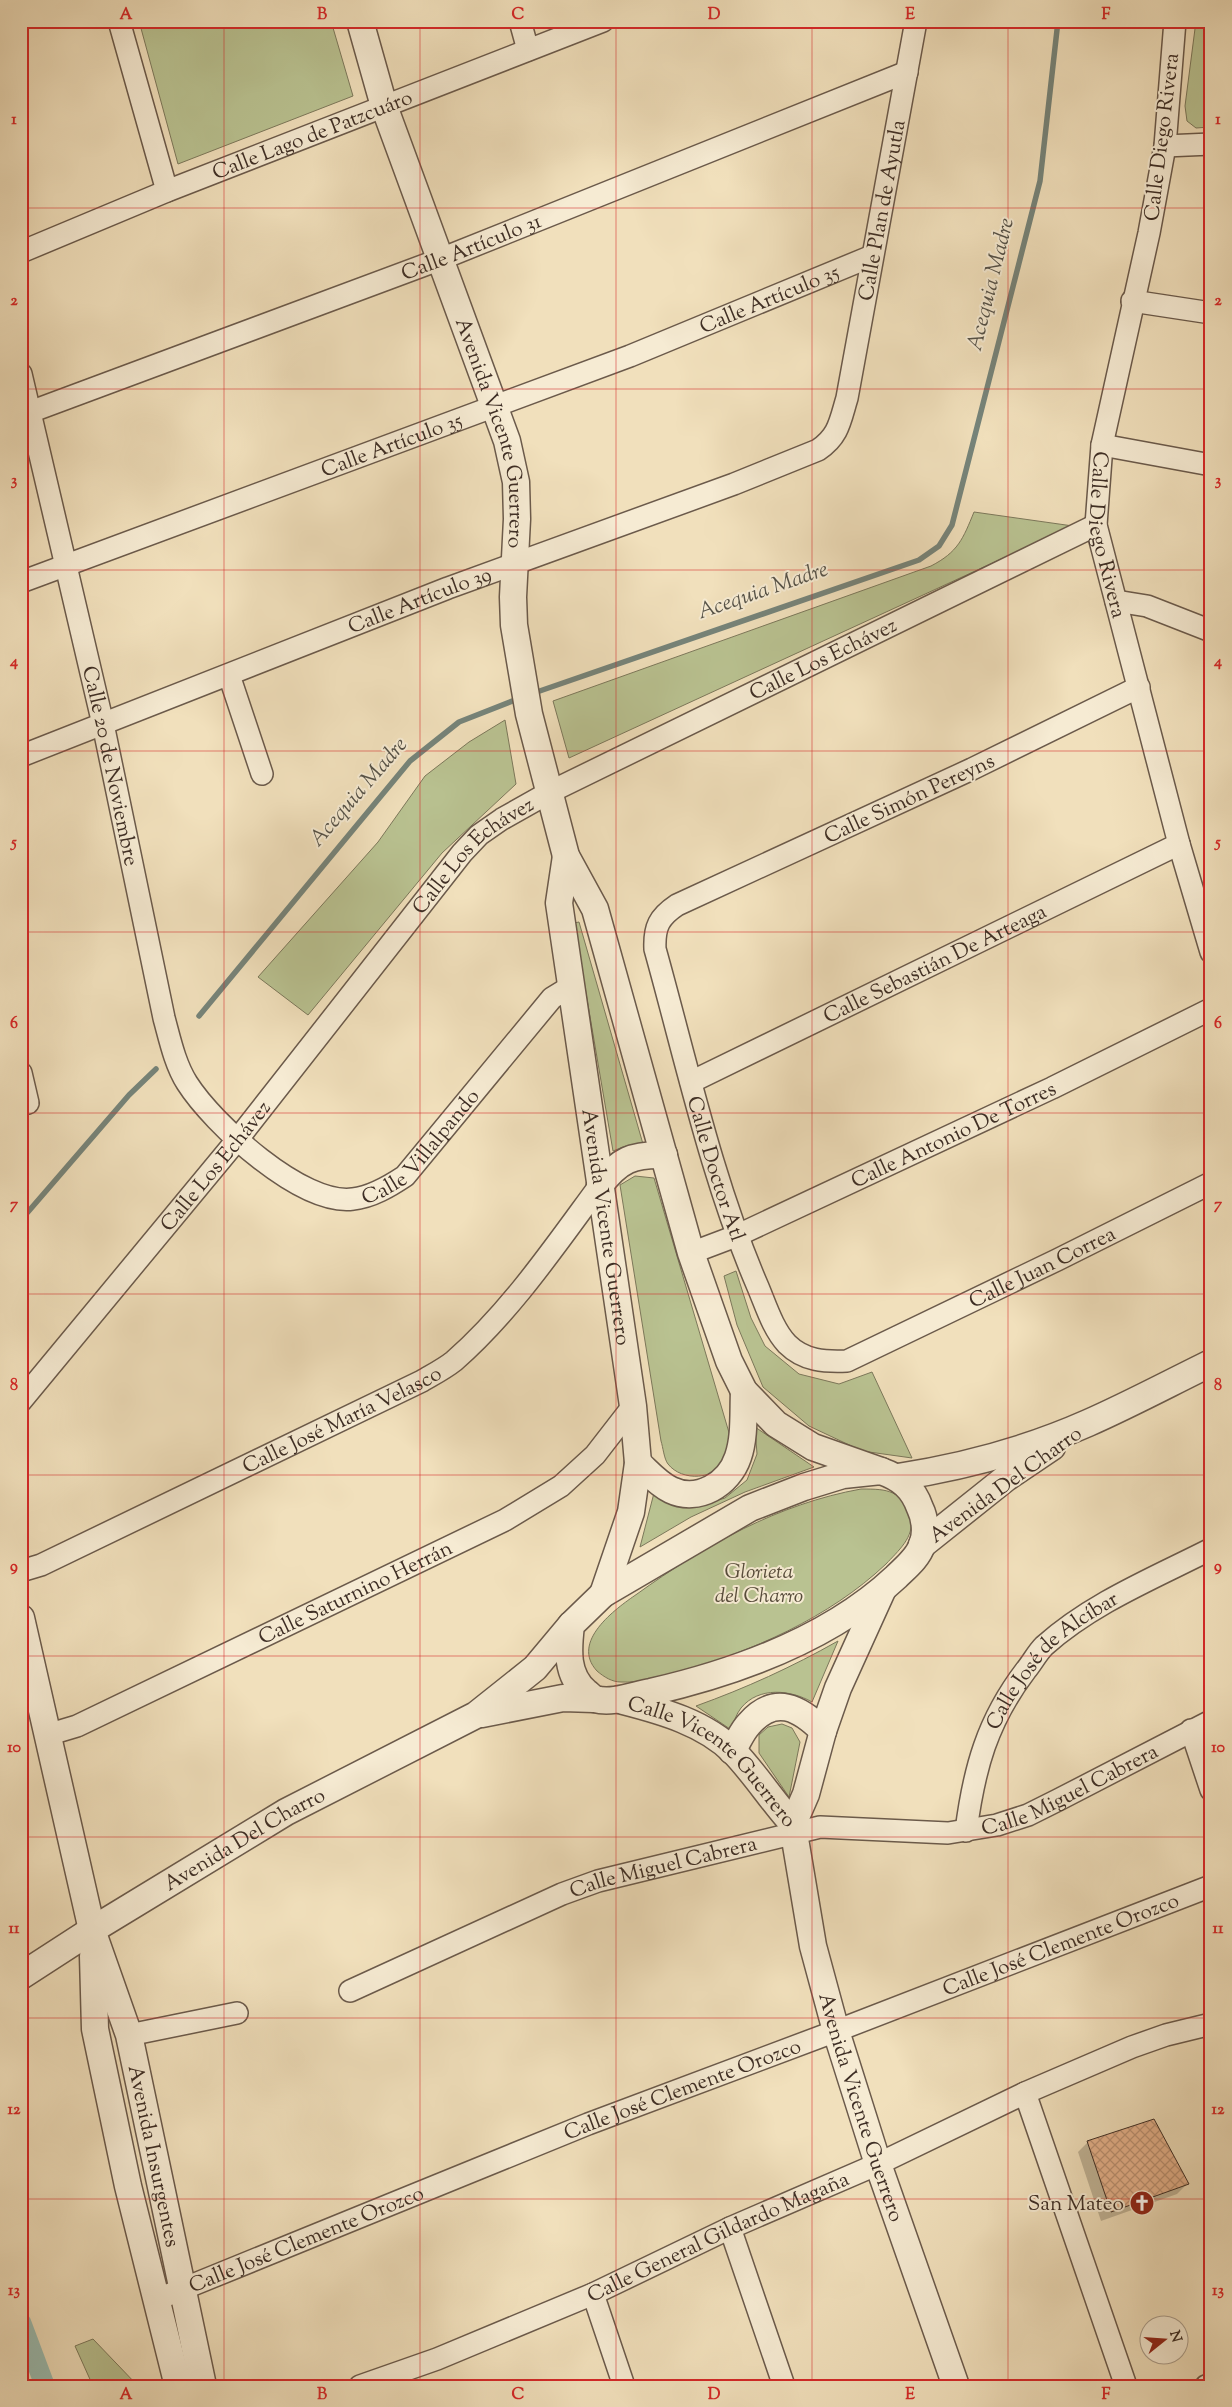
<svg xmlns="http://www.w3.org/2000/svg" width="1232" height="2407" viewBox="0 0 1232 2407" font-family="'Sorts Mill Goudy',serif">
	<defs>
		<pattern id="building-cross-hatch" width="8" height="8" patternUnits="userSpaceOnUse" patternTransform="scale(1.25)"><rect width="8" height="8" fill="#e6b38d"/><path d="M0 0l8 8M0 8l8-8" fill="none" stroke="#bc9273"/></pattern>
	</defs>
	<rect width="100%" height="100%" fill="#f1e0bc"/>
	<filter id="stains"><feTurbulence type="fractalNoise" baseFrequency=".004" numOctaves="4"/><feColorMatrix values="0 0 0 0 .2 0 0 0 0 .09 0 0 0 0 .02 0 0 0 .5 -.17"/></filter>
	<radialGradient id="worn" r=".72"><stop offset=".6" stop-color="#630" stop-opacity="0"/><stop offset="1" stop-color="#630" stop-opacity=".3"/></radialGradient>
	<g fill="#b9c291" stroke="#7c785b">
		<path d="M139 21H331L353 96 178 164Z"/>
		<path d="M1196 21H1211V127L1196 128 1187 121 1185 106Z"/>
		<path d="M974 512 1073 526 569 758 553 701 931 566C958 552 963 539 974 512Z"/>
		<path d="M505 720 516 784 442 853 308 1015 258 977 378 842 425 776 469 742Z"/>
		<path d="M579 922 643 1144 628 1145 613 1151 574 923Z"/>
		<path d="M635 1176 654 1178 730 1436C729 1443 730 1453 727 1459 716 1480 682 1482 668 1464 664 1459 663 1447 661 1441L620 1185Z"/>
		<path d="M736 1271 751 1318 765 1346 799 1374 839 1384 872 1372 912 1458 862 1451 809 1426 763 1387 737 1325 724 1276Z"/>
		<path d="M755 1427 814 1467 745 1492 691 1517 640 1547 654 1493 675 1503 696 1507 725 1498 747 1480 757 1454Z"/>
		<path d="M861 1489C889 1489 901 1490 910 1518 916 1536 897 1552 886 1564 829 1618 751 1652 676 1673 659 1677 639 1683 621 1682 612 1682 604 1677 597 1671 570 1642 615 1609 637 1594 705 1545 778 1504 861 1489Z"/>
		<path d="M838 1641 812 1702C791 1690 759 1686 741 1708 736 1714 734 1723 730 1729L696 1706C746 1688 792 1667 838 1641Z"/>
		<path d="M782 1724 792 1728 800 1742 789 1797 759 1753V1735L768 1727Z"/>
		<path d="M93 2339 138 2386H93L75 2346Z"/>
	</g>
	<path fill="#0003" d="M1088 2142 1187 2184 1177 2194 1101 2221 1078 2152Z"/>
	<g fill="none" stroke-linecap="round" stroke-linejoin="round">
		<g stroke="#76847a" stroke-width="5.5">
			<path d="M531 694 919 560 939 546 952 525 1040 181 1058 21"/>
			<path d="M199 1016 410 761 459 722 520 698"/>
			<path d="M21 1220 129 1095 156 1069"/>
		</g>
		<path stroke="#9bbdb2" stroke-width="20" d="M21 2322 45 2386"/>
	</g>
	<path fill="url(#building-cross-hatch)" stroke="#3e2e25" d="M1154 2119 1189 2184 1111 2212 1087 2141Z"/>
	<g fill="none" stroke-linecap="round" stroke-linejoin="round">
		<defs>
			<g id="minor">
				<path d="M119 21 167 191"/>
				<path d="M520 21 528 50"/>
				<path id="s1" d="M1175 21 1165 146 1149 233 1102 445 1096 525 1179 844 1211 952"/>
				<path d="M1165 146 1211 144"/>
				<path id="s2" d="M21 252 167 191 603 21"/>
				<path d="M1132 301 1211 313"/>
				<path id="s3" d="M21 374 103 724 164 1018C170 1040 175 1064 187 1083 213 1124 302 1206 353 1199 372 1197 390 1186 405 1176L552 998 570 987"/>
				<path id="s4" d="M30 412 441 259 907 72"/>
				<path d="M1102 445 1211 465"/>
				<path id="s5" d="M21 582 630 356 872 256"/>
				<path d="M1116 601 1147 606 1211 631"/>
				<path d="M229 675 262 774"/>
				<path id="s6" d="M1139 687 972 769 677 905C659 917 654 927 655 949 686 1060 712 1181 758 1287 766 1306 773 1329 787 1344 804 1361 825 1362 847 1361L1057 1260 1211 1183"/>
				<path id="s7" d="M21 756 448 588 734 484 818 450C839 436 840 421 847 398L916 21"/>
				<path d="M21 1073 28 1103"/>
				<path id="s8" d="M691 1082 1179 844"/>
				<path id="s9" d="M691 1253 736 1236 1052 1088 1211 1009"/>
				<path id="s10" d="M21 1401 237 1140 462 853 479 835 502 819 550 792 1096 525"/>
				<path id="s11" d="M21 1571 41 1565 422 1381C432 1375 444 1369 454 1361 511 1311 555 1246 600 1185"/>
				<path d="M1191 1730 1211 1790"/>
				<path id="s12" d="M47 1735 77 1726 505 1520 561 1486 595 1455 633 1406"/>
				<path id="s13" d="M966 1831C974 1769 987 1721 1026 1670 1032 1663 1037 1653 1044 1646 1092 1603 1154 1578 1211 1549"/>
				<path id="s14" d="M350 1991 562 1894 598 1881 820 1827 948 1833 997 1825 1028 1815 1058 1800 1211 1721"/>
				<path d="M129 2035 237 2013"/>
				<path d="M1025 2093 1126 2386"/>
				<path d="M730 2228 784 2386"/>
				<path d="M593 2294 624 2386"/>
				<path id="s15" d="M168 2295 588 2124 836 2031 1211 1886"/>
				<path id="s16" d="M360 2386 437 2359 593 2294 730 2228 878 2164 1025 2093 1132 2047 1166 2035 1211 2024"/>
				<path d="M1206 2386 1211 2384"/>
			</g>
			<g id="tertiary">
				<path id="s17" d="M360 21 384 106 507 441 516 482 517 519 513 597 514 625 529 714 566 856 595 909 691 1253 729 1361 744 1391 776 1424 813 1447 881 1471"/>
				<path id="s18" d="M566 856 559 903 633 1406 638 1463 631 1512 603 1594"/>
				<path d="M600 1185C619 1160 633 1154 664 1155"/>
				<path d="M638 1463C648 1472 658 1484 671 1490 698 1503 729 1484 738 1457 745 1437 743 1413 744 1391"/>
				<path d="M881 1471C901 1478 913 1488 920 1508 925 1518 927 1534 922 1545 918 1558 905 1568 896 1577 830 1639 738 1672 651 1692 634 1695 612 1704 595 1699 592 1698 589 1694 586 1692 566 1675 568 1650 571 1625L603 1594 750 1508 804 1487 843 1475Z"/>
				<path d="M898 1477C963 1467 1027 1450 1088 1423 1129 1405 1170 1383 1211 1363"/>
				<path d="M922 1545 1006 1478 1052 1447"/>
				<path id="s19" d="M882 1591 838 1688 823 1731 806 1794 793 1824 794 1833 813 1946 836 2031 878 2164 956 2386"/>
				<path id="s20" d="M21 1618 92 1930 129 2035 203 2386"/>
				<path id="s21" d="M623 1701C662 1711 705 1723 734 1752 756 1775 772 1801 793 1824"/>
				<path d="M482 1714 563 1698 594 1699"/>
				<path d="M732 1751C738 1742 742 1731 749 1724 775 1694 800 1708 823 1731"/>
				<path d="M93 1956 95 2029 128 2186 178 2386"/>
				<path id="s22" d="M21 1976 92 1930 286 1812 476 1715 535 1668 571 1625"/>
			</g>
		</defs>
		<use href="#minor" stroke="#6b5a4b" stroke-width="24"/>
		<use href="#tertiary" stroke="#6b5a4b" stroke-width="29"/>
		<use href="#minor" stroke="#f6ebd3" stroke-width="21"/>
		<use href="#tertiary" stroke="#f6ebd3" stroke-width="26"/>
	</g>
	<path fill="none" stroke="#d62828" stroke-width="1" stroke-opacity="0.55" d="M224 21V2386M420 21V2386M616 21V2386M812 21V2386M1008 21V2386M21 208H1211M21 389H1211M21 570H1211M21 751H1211M21 932H1211M21 1113H1211M21 1294H1211M21 1475H1211M21 1656H1211M21 1837H1211M21 2018H1211M21 2199H1211"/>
	<defs>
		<symbol id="church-disc" viewBox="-11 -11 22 22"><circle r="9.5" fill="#8f2418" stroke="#f6ebd3"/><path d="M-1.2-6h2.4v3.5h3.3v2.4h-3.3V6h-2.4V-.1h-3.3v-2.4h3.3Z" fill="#fff"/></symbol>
	</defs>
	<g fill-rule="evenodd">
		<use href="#church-disc" x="1128" y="2189" width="28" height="28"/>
	</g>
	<g text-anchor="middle" stroke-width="4" stroke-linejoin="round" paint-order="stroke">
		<g font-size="21" fill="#3e2e25" stroke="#f6ebd3">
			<text dy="7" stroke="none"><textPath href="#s2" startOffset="314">Calle Lago de Patzcuáro</textPath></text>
			<text transform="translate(1161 137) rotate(-83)" y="7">Calle Diego Rivera</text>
			<text dy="7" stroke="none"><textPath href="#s7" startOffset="1106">Calle Plan de Ayutla</textPath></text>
			<text dy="7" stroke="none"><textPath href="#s4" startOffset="471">Calle Artículo 31</textPath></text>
			<text dy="7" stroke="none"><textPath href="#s5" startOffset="800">Calle Artículo 35</textPath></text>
			<text dy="7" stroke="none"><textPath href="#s17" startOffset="434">Avenida Vicente Guerrero</textPath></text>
			<text dy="7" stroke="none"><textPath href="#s5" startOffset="395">Calle Artículo 35</textPath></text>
			<text dy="7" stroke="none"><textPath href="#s1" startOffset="522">Calle Diego Rivera</textPath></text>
			<text dy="7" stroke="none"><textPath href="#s7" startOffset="428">Calle Artículo 39</textPath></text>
			<text dy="7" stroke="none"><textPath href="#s10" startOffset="1115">Calle Los Echávez</textPath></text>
			<text dy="7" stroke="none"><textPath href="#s3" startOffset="402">Calle 20 de Noviembre</textPath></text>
			<text transform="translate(909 798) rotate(-25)" y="7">Calle Simón Pereyns</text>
			<text dy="7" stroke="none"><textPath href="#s10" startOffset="710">Calle Los Echávez</textPath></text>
			<text dy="7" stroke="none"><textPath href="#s8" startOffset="271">Calle Sebastián De Arteaga</textPath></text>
			<text dy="7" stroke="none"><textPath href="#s9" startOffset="288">Calle Antonio De Torres</textPath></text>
			<text dy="7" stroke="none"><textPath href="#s3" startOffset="1026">Calle Villalpando</textPath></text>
			<text dy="7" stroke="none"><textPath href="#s10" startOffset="305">Calle Los Echávez</textPath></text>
			<text dy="7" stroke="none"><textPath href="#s6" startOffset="791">Calle Doctor Atl</textPath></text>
			<text dy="7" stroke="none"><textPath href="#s18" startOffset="375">Avenida Vicente Guerrero</textPath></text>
			<text dy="7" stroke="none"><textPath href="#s6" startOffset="1262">Calle Juan Correa</textPath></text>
			<text dy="7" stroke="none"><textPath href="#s11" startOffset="355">Calle José María Velasco</textPath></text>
			<text transform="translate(1005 1484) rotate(-36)" y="7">Avenida Del Charro</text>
			<text dy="7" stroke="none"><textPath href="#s12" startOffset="340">Calle Saturnino Herrán</textPath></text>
			<text dy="7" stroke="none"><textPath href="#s13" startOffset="199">Calle José de Alcíbar</textPath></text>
			<text dy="7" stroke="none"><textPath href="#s21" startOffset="111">Calle Vicente Guerrero</textPath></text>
			<text dy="7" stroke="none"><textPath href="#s14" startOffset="758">Calle Miguel Cabrera</textPath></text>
			<text dy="7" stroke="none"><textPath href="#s22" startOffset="262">Avenida Del Charro</textPath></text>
			<text dy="7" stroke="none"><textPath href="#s14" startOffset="338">Calle Miguel Cabrera</textPath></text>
			<text dy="7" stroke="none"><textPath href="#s15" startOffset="959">Calle José Clemente Orozco</textPath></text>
			<text dy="7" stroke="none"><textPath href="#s15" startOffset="554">Calle José Clemente Orozco</textPath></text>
			<text dy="7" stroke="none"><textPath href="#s19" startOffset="542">Avenida Vicente Guerrero</textPath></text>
			<text dy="7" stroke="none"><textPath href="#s20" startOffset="555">Avenida Insurgentes</textPath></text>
			<text dy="7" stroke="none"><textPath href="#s16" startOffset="388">Calle General Gildardo Magaña</textPath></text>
			<text dy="7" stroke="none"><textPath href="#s15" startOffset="149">Calle José Clemente Orozco</textPath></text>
		</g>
		<g font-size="21" font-style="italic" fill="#574c3b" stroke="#f6ebd3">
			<text x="759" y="1578">Glorieta<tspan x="759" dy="24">del Charro</tspan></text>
		</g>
		<g font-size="21" fill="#3e2e25" stroke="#f6ebd3" text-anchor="end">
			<text x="1124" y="2210">San Mateo</text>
		</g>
		<g font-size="22" font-style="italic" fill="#555248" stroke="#f6ebd3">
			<text transform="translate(989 284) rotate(-76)" y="8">Acequia Madre</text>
			<text transform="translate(762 589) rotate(-19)" y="8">Acequia Madre</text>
			<text transform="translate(357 791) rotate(-49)" y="8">Acequia Madre</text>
		</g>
	</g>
	<rect width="1232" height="2407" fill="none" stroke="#f1e0bc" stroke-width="55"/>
	<g transform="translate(1164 2340) rotate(73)"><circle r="24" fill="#f6ebd3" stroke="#ac9f8d"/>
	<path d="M0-4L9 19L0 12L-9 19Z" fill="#8f2418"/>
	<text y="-8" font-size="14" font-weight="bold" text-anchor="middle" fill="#3e2e25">N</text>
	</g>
	<rect x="28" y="28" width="1176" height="2352" fill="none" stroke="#d62828" stroke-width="2"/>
	<g font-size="16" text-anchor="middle" font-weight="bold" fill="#d62828">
		<text x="126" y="19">A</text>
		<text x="322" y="19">B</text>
		<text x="518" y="19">C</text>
		<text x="714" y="19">D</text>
		<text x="910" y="19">E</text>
		<text x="1106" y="19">F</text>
		<text x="14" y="124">1</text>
		<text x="1218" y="124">1</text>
		<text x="14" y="305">2</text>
		<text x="1218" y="305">2</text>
		<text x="14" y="485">3</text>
		<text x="1218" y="485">3</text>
		<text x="14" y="666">4</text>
		<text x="1218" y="666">4</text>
		<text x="14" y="847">5</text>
		<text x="1218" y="847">5</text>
		<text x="14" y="1028">6</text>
		<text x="1218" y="1028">6</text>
		<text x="14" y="1209">7</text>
		<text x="1218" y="1209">7</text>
		<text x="14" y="1390">8</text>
		<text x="1218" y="1390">8</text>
		<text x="14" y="1571">9</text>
		<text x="1218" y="1571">9</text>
		<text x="14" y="1752">10</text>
		<text x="1218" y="1752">10</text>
		<text x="14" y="1933">11</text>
		<text x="1218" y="1933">11</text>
		<text x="14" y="2114">12</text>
		<text x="1218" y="2114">12</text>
		<text x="14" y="2295">13</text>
		<text x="1218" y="2295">13</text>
		<text x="126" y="2399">A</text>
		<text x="322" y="2399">B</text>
		<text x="518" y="2399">C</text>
		<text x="714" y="2399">D</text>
		<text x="910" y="2399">E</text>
		<text x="1106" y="2399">F</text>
	</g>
	<rect width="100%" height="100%" filter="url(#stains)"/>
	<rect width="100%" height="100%" fill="url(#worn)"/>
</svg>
